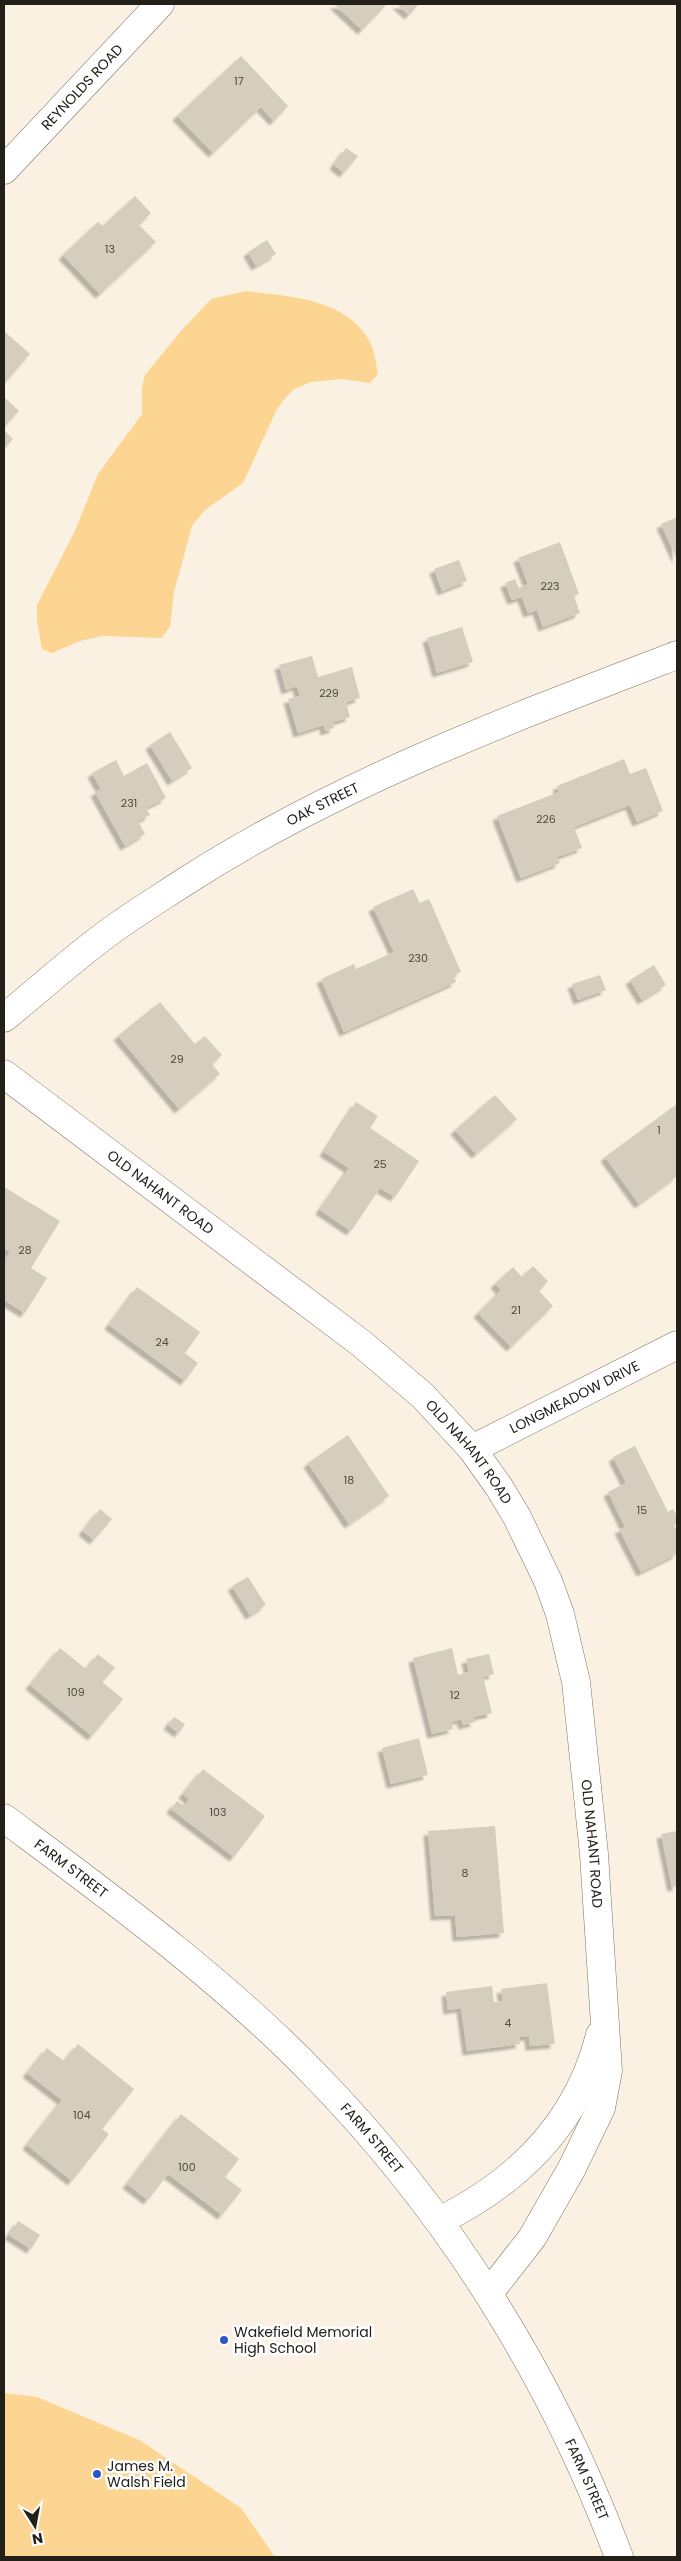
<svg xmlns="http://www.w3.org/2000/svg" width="681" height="2561" viewBox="0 0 681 2561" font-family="Poppins,sans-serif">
	<defs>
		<filter id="shadow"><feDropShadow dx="-4.5" dy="4.5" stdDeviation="1" flood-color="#0004"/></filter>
	</defs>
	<rect width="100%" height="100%" fill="#faf1e2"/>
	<g fill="#fbd591">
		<path d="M246 291C290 297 348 298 371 344 375 353 376 365 378 374L370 383 342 379 311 382 294 389 287 396 277 409 243 483 205 510 192 526 174 592 170 626 162 638 102 636 80 641 52 653 42 649 37 621V605L75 531 98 474 142 414V388L145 375 181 331 211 299Z"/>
		<path d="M4 2393 37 2397 139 2440 241 2508 275 2557H4Z"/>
	</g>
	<g fill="#d5cdbe" filter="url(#shadow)">
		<path d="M334 4H387L362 30Z"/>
		<path d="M397 4H419L409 15Z"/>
		<path d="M241 56 288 106 274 121 261 107 213 153 177 116Z"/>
		<path d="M346 148 358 156 344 173 334 165Z"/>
		<path d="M135 196 151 213 139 225 156 242 100 294 63 255 98 222 103 226Z"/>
		<path d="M267 240 276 254 256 266 248 252Z"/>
		<path d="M4 331 30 354 4 384Z"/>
		<path d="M4 397 19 411 4 427Z"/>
		<path d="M4 430 13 439 4 449Z"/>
		<path d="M677 517V559L661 524Z"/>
		<path d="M560 542 579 594 574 596 580 613 543 627 537 610 528 613 522 597 512 600 505 583 515 579 519 588 528 584 518 558Z"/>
		<path d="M459 560 467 581 442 591 434 569Z"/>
		<path d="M462 627 473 662 437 673 427 638Z"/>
		<path d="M312 656 318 677 352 667 360 698 346 702 350 717 333 722 334 728 325 731 324 725 298 733 288 699 300 696 297 686 286 690 279 665Z"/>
		<path d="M170 732 192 768 172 781 150 745Z"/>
		<path d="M624 759 630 774 646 768 663 811 637 822 630 805 574 827 582 848 557 857 560 863 521 878 497 816 559 792 557 786Z"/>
		<path d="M116 760 124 776 147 763 166 798 146 808 150 815 138 821 145 834 125 846 95 792 101 789 92 773Z"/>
		<path d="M413 889 420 903 429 899 461 972 453 975 456 982 344 1032 321 979 354 964 356 969 394 952 373 907Z"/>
		<path d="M654 965 666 985 642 1000 630 980Z"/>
		<path d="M600 975 606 990 578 1000 572 984Z"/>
		<path d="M160 1002 195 1044 205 1036 222 1055 212 1064 220 1074 179 1109 118 1036Z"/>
		<path d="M495 1095 517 1119 476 1154 455 1130Z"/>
		<path d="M356 1102 378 1116 370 1128 419 1161 395 1197 380 1188 351 1231 320 1210 349 1168 324 1152Z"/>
		<path d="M677 1104V1176L639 1204 605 1157Z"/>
		<path d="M4 1187 60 1221 31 1268 47 1278 25 1313 4 1300V1262L10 1252 4 1248Z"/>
		<path d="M533 1266 548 1281 539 1291 553 1306 511 1347 478 1313 501 1290 495 1284 513 1267 522 1277Z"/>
		<path d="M137 1287 200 1332 185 1353 198 1363 185 1381 109 1325Z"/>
		<path d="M348 1435 389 1496 349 1524 308 1463Z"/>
		<path d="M635 1446 668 1512 673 1509 677 1517V1523L674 1525 677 1531V1554L641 1572 619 1529 625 1527 608 1492 626 1483 613 1457Z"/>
		<path d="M100 1509 112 1519 94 1540 83 1531Z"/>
		<path d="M248 1577 266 1605 250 1615 232 1586Z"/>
		<path d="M60 1648 86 1669 98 1654 115 1668 102 1682 123 1699 92 1736 30 1685Z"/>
		<path d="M452 1648 458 1675 469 1672 466 1659 489 1654 494 1674 483 1677 492 1713 473 1717 475 1722 463 1725 461 1719 451 1722 453 1729 432 1734 413 1658Z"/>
		<path d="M174 1717 185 1724 179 1733 168 1725Z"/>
		<path d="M419 1738 428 1775 391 1784 382 1748Z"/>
		<path d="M203 1769 265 1816 234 1857 171 1809 177 1801 184 1806 189 1799 183 1794Z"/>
		<path d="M495 1826 504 1933 457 1937 455 1915 435 1916 428 1831Z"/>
		<path d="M677 1831V1886L672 1887 661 1834Z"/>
		<path d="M547 1983 555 2044 530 2046 529 2036 519 2037 520 2044 467 2051 461 2008 448 2010 446 1992 492 1986 494 2002 503 2001 501 1989Z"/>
		<path d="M78 2044 134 2089 102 2129 109 2134 72 2181 27 2145 62 2100 27 2073 47 2048 64 2061Z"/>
		<path d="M181 2114 239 2159 225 2177 242 2190 222 2215 168 2174 148 2200 127 2184Z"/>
		<path d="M18 2221 40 2235 31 2249 9 2235Z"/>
	</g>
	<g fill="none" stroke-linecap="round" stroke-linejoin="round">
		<defs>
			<g id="minor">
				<path id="s1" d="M4 170 160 4"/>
				<path id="s2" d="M472 1449 677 1345"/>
			</g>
			<g id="tertiary">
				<path id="s3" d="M4 1018C36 992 67 964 100 939 127 918 157 900 186 881 337 784 510 719 677 655"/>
				<path id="s4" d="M4 1074 362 1344 423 1396 472 1449 499 1487 517 1517 548 1581 560 1614 576 1682 594 1854 608 2071 601 2108 572 2168 532 2238 489 2293"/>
				<path d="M439 2221C518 2182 578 2123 600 2035"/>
			</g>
			<g id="secondary">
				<path id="s5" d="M4 1818C111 1898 221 1978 314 2074 449 2212 552 2377 619 2557"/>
			</g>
		</defs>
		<use href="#minor" stroke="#7c7467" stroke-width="29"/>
		<use href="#tertiary" stroke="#7c7467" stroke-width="29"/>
		<use href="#secondary" stroke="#7c7467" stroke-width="29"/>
		<use href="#minor" stroke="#fff" stroke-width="28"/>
		<use href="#tertiary" stroke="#fff" stroke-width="28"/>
		<use href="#secondary" stroke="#fff" stroke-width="28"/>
	</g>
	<g fill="#2b57c6" stroke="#fff" stroke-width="2">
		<circle cx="224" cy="2340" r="5"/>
		<circle cx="97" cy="2474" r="5"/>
	</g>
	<g text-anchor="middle" stroke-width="5" stroke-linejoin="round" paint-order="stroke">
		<g font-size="11" fill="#504b43">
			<text x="239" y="85">17</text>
			<text x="110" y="253">13</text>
			<text x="550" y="590">223</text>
			<text x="329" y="697">229</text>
			<text x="129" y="807">231</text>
			<text x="546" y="823">226</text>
			<text x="418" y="962">230</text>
			<text x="177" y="1063">29</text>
			<text x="659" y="1134">1</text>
			<text x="380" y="1168">25</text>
			<text x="25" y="1254">28</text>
			<text x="516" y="1314">21</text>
			<text x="162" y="1346">24</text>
			<text x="349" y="1484">18</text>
			<text x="642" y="1514">15</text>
			<text x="76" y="1696">109</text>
			<text x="455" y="1699">12</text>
			<text x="218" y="1816">103</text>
			<text x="465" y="1877">8</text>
			<text x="508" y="2027">4</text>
			<text x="82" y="2119">104</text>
			<text x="187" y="2171">100</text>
		</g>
		<g font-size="14" fill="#23201a" stroke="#fff">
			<text dy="5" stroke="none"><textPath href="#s1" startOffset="114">REYNOLDS ROAD</textPath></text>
			<text dy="5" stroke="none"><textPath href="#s3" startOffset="385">OAK STREET</textPath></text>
			<text dy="5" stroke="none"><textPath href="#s4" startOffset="196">OLD NAHANT ROAD</textPath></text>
			<text dy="5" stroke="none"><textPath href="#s2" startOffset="115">LONGMEADOW DRIVE</textPath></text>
			<text dy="5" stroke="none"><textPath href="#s4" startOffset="601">OLD NAHANT ROAD</textPath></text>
			<text dy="5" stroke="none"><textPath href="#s4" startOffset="1021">OLD NAHANT ROAD</textPath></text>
			<text dy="5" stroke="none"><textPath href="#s5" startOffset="84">FARM STREET</textPath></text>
			<text dy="5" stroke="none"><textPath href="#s5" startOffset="489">FARM STREET</textPath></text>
			<text dy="5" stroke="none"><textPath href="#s5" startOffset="894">FARM STREET</textPath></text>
		</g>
		<g font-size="14" fill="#23201a" stroke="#fff" text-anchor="start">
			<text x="234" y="2337">Wakefield Memorial<tspan x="234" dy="16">High School</tspan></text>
			<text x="107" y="2471">James M.<tspan x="107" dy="16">Walsh Field</tspan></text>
		</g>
	</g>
	<rect width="681" height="2561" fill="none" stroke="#23201a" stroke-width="10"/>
	<g transform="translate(35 2526) rotate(169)" stroke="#ffffff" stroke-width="4" paint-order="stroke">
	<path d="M0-4L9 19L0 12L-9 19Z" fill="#23201a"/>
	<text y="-8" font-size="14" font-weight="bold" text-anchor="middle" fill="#23201a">N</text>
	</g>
</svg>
